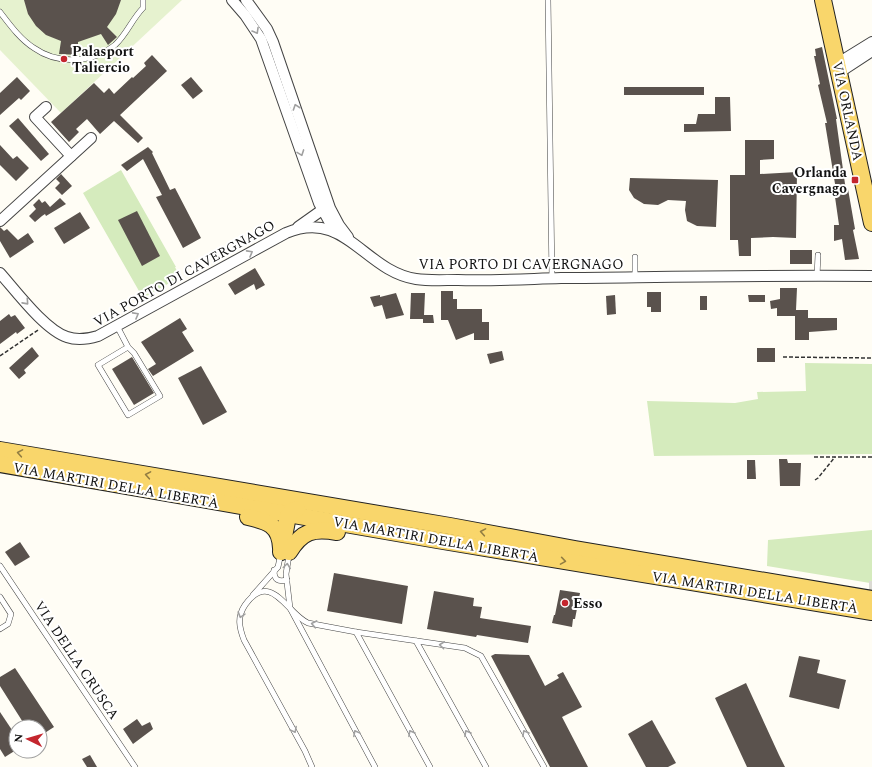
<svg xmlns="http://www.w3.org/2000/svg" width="872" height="767" viewBox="0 0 872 767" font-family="Spectral,serif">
	<rect width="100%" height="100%" fill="#fffdf5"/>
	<g fill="#d5ebbd">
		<path d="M121 170 176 267H175L180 277 143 298 83 193Z"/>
		<path d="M805 363 872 364V454L654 456 647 401 735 403 758 399 757 392 806 391Z"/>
		<path d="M872 530V594H869L870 583 767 566 768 540Z"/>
	</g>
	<path fill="#e6f2cf" d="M0 0H182L61 113 0 50Z"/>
	<g fill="#5a524d">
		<path d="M24 0H121L116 14 107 27 117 37 108 45 101 34 78 42V55L59 54 61 41 46 35 36 26 28 14Z"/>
		<path d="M822 47 837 119H836L845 184 847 189H848L855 229 853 230 859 259 845 260 842 239 834 241V225H839L835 197 837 196 825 123H827L818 85 820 84 814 56H816L815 49Z"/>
		<path d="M152 55 167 71 120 115 143 138 138 143 114 121 100 134 87 119 76 129 79 132 69 142 51 122 94 83 104 93 109 88 114 94 132 77 133 78 146 66 144 63Z"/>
		<path d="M17 77 30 91 21 100 19 98 0 115V93Z"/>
		<path d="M191 77 203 91 193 99 181 85Z"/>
		<rect x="624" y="87" width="80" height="8"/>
		<path d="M715 97H730L731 131 684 132V124H696L698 114H715Z"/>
		<path d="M18 118 49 154 41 161 9 126Z"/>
		<path d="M745 140H774V159L760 160V174L797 172 796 238 773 237 751 238V256H739L738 240H730V175H745Z"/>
		<path d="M0 145 13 159 17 156 29 168 16 181 0 165Z"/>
		<path d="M148 147 153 152 152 153 170 190 175 188 201 238 183 248 156 197 162 195 143 159 127 171 121 165Z"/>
		<path d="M61 174 72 186 62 195 55 188 60 183 56 179Z"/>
		<path d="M630 178 718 180 716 227 697 226 687 221 685 210 686 201 668 200 658 205 644 204 634 198 629 190Z"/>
		<path d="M60 198 66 204 46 216 45 214 42 216 35 222 29 216 36 209 33 205 39 199 42 203 45 201 50 207Z"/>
		<path d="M137 211 160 256 142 266 118 220Z"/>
		<path d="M80 212 90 228 64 244 54 228Z"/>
		<path d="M0 227 4 231 7 229 18 240 28 233 34 242 10 258 0 241Z"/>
		<rect x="790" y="250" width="22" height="14"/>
		<path d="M255 268 265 285 256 290 254 284 235 295 228 284Z"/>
		<path d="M780 288H797L796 310H808V318H837V330L809 332V340H795V316H777V308L771 309 770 301 780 299Z"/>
		<path d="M441 291H453V299H457V309H482V322H489V340H474V333L456 340 448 320H441Z"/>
		<path d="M647 292H661V312H651V307H647Z"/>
		<path d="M396 293 404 315 386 319 382 305 374 307 370 297 380 295V297Z"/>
		<path d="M411 293H425L424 315H433L434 323H423V319H410Z"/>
		<path d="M615 295 616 314 607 315 606 296Z"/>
		<path d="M748 295H765V302H749Z"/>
		<rect x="700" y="296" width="7" height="14"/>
		<path d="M9 314 11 317 15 315 25 328 17 334 16 332 0 344V321Z"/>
		<path d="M180 318 187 329 182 332 194 351 153 376 148 369 156 364 141 342Z"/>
		<path d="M32 347 39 356 24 370 26 373 19 379 9 368Z"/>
		<rect x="757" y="348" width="18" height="14"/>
		<path d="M502 351 504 360 490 364 487 354Z"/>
		<path d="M132 357 154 393 134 405 112 369Z"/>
		<path d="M201 366 227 412 203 425 178 378Z"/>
		<path d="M779 459H787L788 463H801L800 486H780Z"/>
		<path d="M747 460H755L756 479H747Z"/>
		<path d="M20 542 30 557 15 566 5 552Z"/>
		<path d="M334 573 408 586 402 624 327 611Z"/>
		<path d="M560 590 580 593 575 619H573L572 627 552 623 554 615H555Z"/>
		<path d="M434 591 474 598 473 606 482 607 480 618 531 626 528 643 477 635 476 637 427 629Z"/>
		<path d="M495 654 529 655 545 686 559 678 557 675 563 672 582 707 562 717 588 767H550L491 656Z"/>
		<path d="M799 656 820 660 817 673 846 680 839 709 789 697Z"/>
		<path d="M15 668 54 727 40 736V727H26L0 686V677Z"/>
		<path d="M746 683 779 755 785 767H747L715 698Z"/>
		<path d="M0 712 16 736V750L5 757 0 749Z"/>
		<path d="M137 719 142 726 150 722 153 729 133 744 123 729Z"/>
		<path d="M652 720 676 763 668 767H646L628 734Z"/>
		<path d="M90 755 97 767H87L82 759Z"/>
	</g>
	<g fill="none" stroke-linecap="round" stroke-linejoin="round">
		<path stroke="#dbdad3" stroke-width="16" stroke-dasharray="16 8" stroke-linecap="butt" d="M869 589H872"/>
		<defs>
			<g id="service">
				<path d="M548 0 552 278"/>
				<path d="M0 12C10 25 20 39 34 48 58 65 93 63 115 45 127 34 132 19 143 8V0"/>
				<path d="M635 257V277"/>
				<path d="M817 276 818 255"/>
				<path d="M117 326 128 347 134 353 160 396 128 415 98 365 128 347"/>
				<path d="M289 555 286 574 290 608 375 767"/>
				<path d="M0 566 135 767"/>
				<path d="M274 570C274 580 278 582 287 580"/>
				<path d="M253 595 278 567 281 553"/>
				<path d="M0 597 11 614 8 624 0 629"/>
				<path d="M356 632 430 767"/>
				<path d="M416 641 486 767"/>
				<path d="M312 767 305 751 244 640C239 627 237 617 245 605 271 569 287 614 308 623L356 632 465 648 481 656 544 767"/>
			</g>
			<g id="minor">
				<path d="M232 0 245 15 261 39 319 203 335 232"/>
				<path d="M246 0 267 29 273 42 330 208 339 225 348 237"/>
				<path d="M838 63 872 42"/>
				<path d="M840 72 872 51"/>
				<path d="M46 107 35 117 71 156"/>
				<path d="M0 221 91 138"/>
				<path d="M298 227 322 210 326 205"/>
				<path d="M0 273C16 291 45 330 67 337 78 341 88 339 98 336L286 233C345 208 364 271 416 279 429 281 444 280 458 280 492 281 526 279 561 278 664 277 768 275 872 276"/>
			</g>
			<g id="primary">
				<path d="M823 0 872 223"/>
				<path d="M0 450 450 526 575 549 872 599"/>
				<path d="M0 464 437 540 872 612"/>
				<path d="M248 517C267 521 280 525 281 548"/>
				<path d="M281 552 288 516 292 511 297 509"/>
				<path d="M289 552C302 531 313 528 337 532"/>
			</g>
		</defs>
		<use href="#service" stroke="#444" stroke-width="6"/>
		<use href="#minor" stroke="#444" stroke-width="12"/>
		<use href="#primary" stroke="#222" stroke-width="18"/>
		<g stroke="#333" stroke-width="1.5" stroke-dasharray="4 2" stroke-linecap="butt">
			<path d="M560 267H580"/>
			<path d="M0 356 38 330"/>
			<path d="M783 357 872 358"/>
			<path d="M814 457H872"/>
			<path d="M815 480 818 478 835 457"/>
		</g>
		<use href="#service" stroke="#fff" stroke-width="5"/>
		<use href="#minor" stroke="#fff" stroke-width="10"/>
		<use href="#primary" stroke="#f9d66b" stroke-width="16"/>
	</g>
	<defs><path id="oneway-chevron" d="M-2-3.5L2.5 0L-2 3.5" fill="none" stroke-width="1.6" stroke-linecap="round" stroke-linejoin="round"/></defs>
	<g stroke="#a0a0a0">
		<use href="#oneway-chevron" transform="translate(256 31) rotate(60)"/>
		<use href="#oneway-chevron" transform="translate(296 107) rotate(-109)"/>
		<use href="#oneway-chevron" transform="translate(301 153) rotate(70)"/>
		<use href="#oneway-chevron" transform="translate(250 253) rotate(-29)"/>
		<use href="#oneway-chevron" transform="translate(26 302) rotate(48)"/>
		<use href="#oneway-chevron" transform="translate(136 315) rotate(-29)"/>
		<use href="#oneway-chevron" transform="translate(287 566) rotate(-82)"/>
		<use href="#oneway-chevron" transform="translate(241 615) rotate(106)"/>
		<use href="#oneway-chevron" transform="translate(314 624) rotate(-169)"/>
		<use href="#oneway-chevron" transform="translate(442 645) rotate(-174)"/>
		<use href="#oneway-chevron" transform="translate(294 730) rotate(62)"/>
		<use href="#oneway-chevron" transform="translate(356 733) rotate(-118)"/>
		<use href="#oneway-chevron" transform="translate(411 733) rotate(-119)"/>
		<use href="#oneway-chevron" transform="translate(467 733) rotate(-119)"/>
		<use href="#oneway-chevron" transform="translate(525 733) rotate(-119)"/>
	</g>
	<g stroke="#917d42">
		<use href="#oneway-chevron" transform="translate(20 453) rotate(-170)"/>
		<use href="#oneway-chevron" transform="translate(148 475) rotate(-170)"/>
		<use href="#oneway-chevron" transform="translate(483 532) rotate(-170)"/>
		<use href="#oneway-chevron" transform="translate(563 561) rotate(9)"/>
	</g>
	<g fill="#c4262e" stroke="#fff" stroke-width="1.5">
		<circle cx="64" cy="59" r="4"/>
		<rect x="851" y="176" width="8" height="8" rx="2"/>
		<circle cx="565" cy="603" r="4"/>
	</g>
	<g text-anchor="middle" stroke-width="4" stroke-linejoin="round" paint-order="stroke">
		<g font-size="14" font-weight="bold" fill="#111" stroke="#fff" text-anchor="start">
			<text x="72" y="56">Palasport<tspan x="72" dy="16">Taliercio</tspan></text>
			<text x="847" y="177" text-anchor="end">Orlanda<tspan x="847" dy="16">Cavergnago</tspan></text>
			<text x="573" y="608">Esso</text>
		</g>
		<g font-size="14" fill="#111" stroke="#fff">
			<text transform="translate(848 111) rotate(78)" y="5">VIA ORLANDA</text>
			<text x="521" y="269">VIA PORTO DI CAVERGNAGO</text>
			<text transform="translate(184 273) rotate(-29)" y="5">VIA PORTO DI CAVERGNAGO</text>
			<text transform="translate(116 485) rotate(10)" y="5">VIA MARTIRI DELLA LIBERTÀ</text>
			<text transform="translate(436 539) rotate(10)" y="5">VIA MARTIRI DELLA LIBERTÀ</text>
			<text transform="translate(755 592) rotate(9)" y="5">VIA MARTIRI DELLA LIBERTÀ</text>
			<text transform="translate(77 660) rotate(56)" y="5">VIA DELLA CRUSCA</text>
		</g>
	</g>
	<g transform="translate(28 739) rotate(275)"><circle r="19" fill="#ffffff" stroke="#a0a0a0"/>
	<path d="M0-3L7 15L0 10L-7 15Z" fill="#c4262e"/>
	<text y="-6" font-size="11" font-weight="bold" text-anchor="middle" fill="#111111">N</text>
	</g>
</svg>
